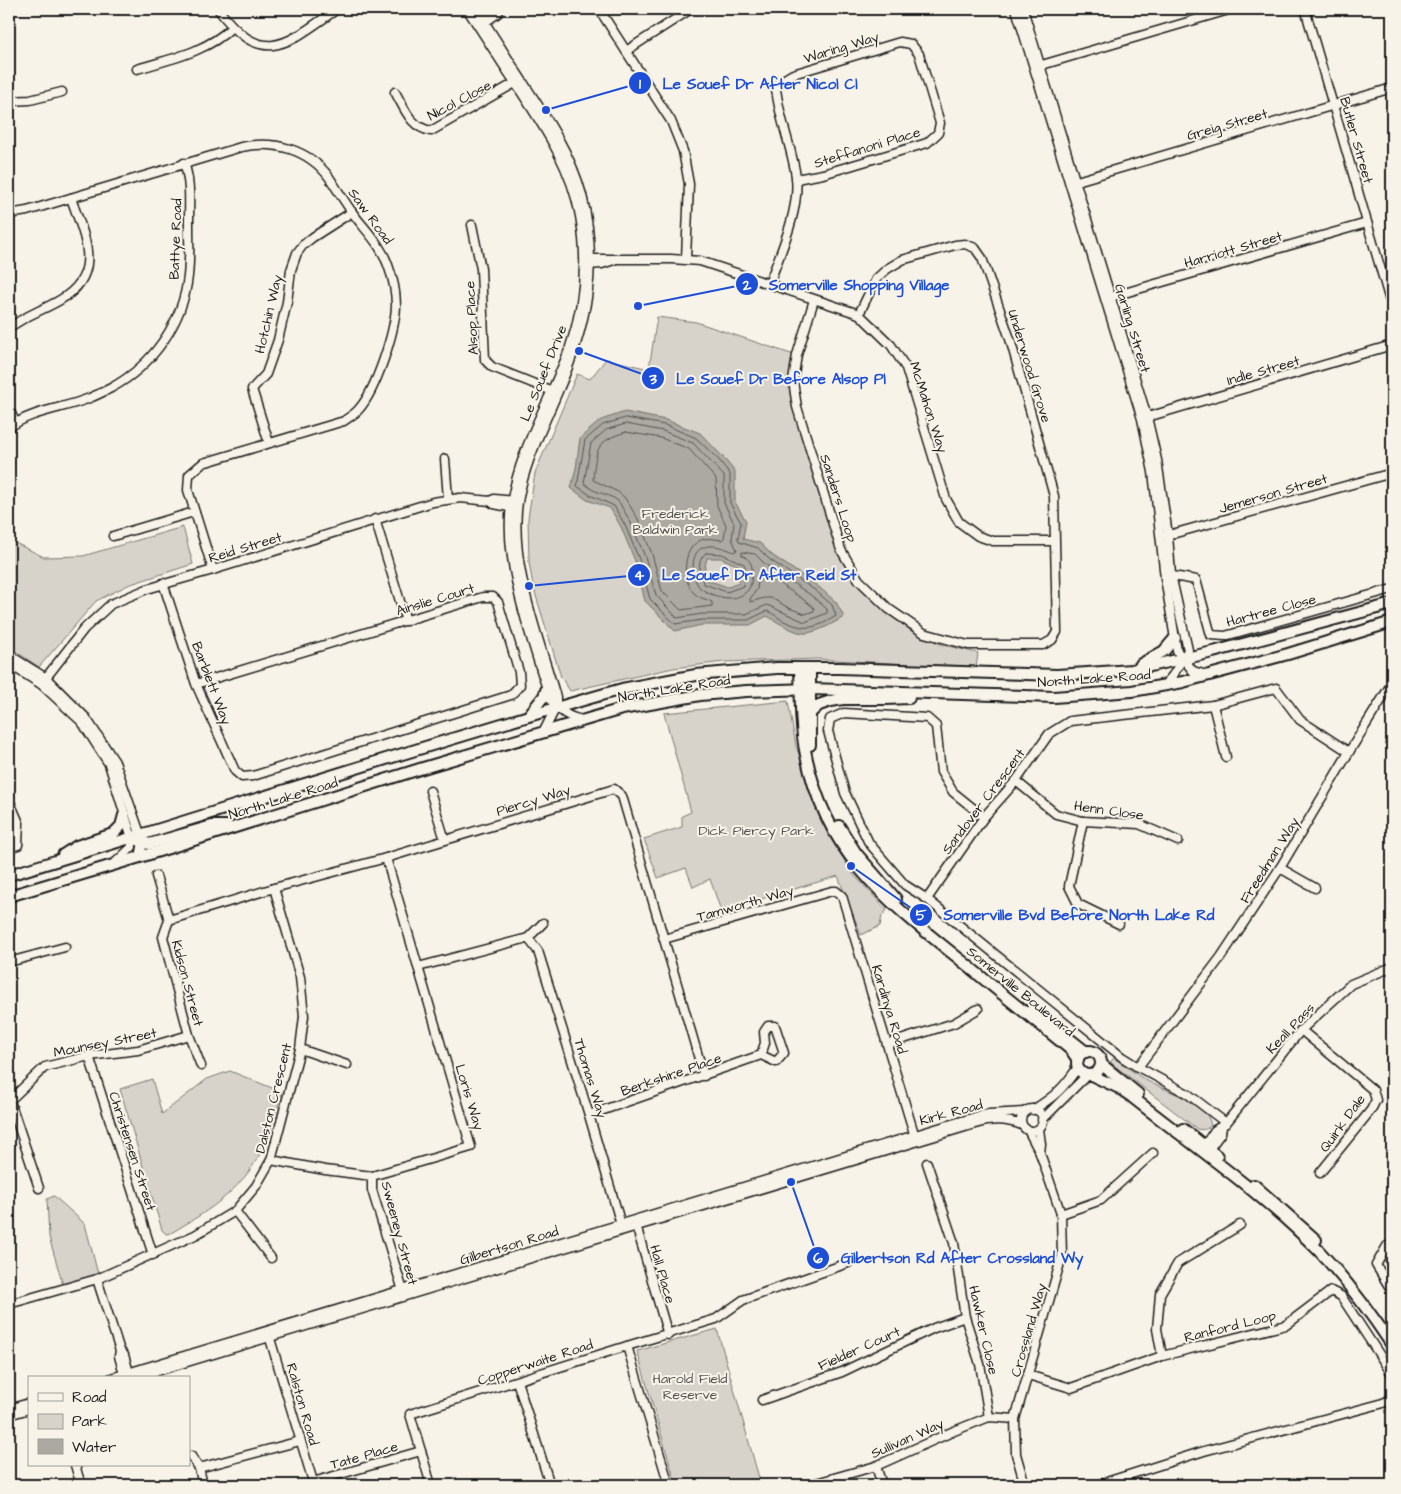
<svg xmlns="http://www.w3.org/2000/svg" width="1401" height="1494" viewBox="0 0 1401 1494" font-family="'Architects Daughter',sans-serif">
	<rect width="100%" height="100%" fill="#f7f3e8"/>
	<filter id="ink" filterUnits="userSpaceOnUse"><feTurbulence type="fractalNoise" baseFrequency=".02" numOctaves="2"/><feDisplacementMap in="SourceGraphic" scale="10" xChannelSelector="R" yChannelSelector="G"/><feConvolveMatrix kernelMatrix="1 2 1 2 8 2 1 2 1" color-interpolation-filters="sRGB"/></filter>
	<g filter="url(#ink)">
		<g fill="#d7d3cb" stroke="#7a7874">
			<path d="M657 317 696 322 794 355 789 386 812 470 837 551 855 581 911 631 943 645 978 653 976 668 818 659 724 662 673 668 570 691 561 677 533 586 529 562 528 518 535 473 577 374 590 379 606 359 649 369Z"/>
			<path d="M183 527 193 564 128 585 96 601 39 667 9 647V540L44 557 83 556Z"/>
			<path d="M788 701 796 746 826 828 841 855 855 876 887 910 882 916 880 926 861 935 838 876 721 911 710 879 693 887 686 868 658 878 644 839 682 827V816L691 812 664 713Z"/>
			<path d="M1114 1058C1125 1065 1135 1074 1146 1080 1164 1091 1207 1101 1211 1125 1207 1130 1203 1130 1197 1129L1110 1062Z"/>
			<path d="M230 1071 282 1092C277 1109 273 1128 265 1144 245 1188 212 1209 171 1233L166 1234 162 1230 120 1089 152 1079 162 1114 207 1079Z"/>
			<path d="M54 1196 85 1224 98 1274 63 1285 49 1237 47 1199Z"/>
			<path d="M717 1329 761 1485H676L637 1351Z"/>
		</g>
		<path fill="#aca9a2" stroke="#72716c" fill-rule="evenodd" d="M625 412 666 420 700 433 723 457 735 472V502L746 521 743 539 760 543 772 555 819 587 836 602 844 617C832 624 820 631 807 633 797 635 776 621 767 616L750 625H702L675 631 645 601 635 561 621 527 610 508 587 500 571 488 576 468 580 438 601 420ZM707 558H721L741 567 739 583 728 587 707 580 704 571Z"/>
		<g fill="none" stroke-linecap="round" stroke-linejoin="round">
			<g stroke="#565452" stroke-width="1">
				<path d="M626 418 665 425 696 438 719 460 730 474V503L741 523 738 538 739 542 758 548 769 559 816 591 832 605 836 616C815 629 806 631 784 621 778 618 773 613 767 611L748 620H702L675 624 650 599 639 559 625 525 614 506 590 495 577 486 585 440 603 425Z"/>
				<path d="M626 424 663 431 693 443 724 476V503L734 523 732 539 737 550 734 552C725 548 711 543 702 548 689 554 692 579 700 588 712 597 737 604 748 590 752 585 751 579 752 574 753 564 750 560 742 555V552L755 554 765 564 812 596 827 609V613L805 622 767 605 746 614H702L677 618 656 595 645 557 631 523 619 502 614 498 593 490 584 483 591 443 606 430Z"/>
				<path d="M626 432 661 438 689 449 716 479 717 506 726 525 724 538 722 540C714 539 706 537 699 541 682 550 682 581 694 593 699 598 706 599 712 602V606L681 610 662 591 652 554 638 519 625 498 618 492 593 480C596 450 595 441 626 432Z"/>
				<path d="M706 553 722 554 744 564 746 569 743 586 727 592 704 584C699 574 696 560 706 553Z"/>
				<path d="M761 571 807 602 814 608V611L805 614 789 608 771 598H764L750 602V599L757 589 759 573Z"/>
			</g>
			<defs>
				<g id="minor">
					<path d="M218 9C263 69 287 44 337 9"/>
					<path d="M467 9C483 33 498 57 514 81 542 124 571 165 580 216 588 261 584 307 569 350 550 401 519 449 511 505 503 565 533 642 550 699 559 711 568 717 582 720"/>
					<path d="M476 9C492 33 507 58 523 82 546 117 571 154 582 195 600 267 586 330 556 396 541 431 524 465 518 502 509 565 539 637 556 697V707L543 733"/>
					<path d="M599 9 671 121 683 151 689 184 686 259"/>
					<path d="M1016 9 1142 419 1153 472 1165 578 1177 651 1193 671 1207 675"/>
					<path d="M1023 9 1147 417 1157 460 1168 535 1171 575 1188 650 1173 675 1164 686"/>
					<path d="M1305 9 1392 308"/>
					<path d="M478 17 492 9"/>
					<path d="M481 25 498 13 500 9"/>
					<path d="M626 51 691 9"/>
					<path d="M1035 67 1232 9"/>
					<path d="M137 69C170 59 207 52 232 27"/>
					<path d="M395 92C405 109 410 127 431 131L520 80"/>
					<path d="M9 101 30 100 62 92"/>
					<path d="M1070 183 1392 88"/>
					<path d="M9 214 27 211 241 147C274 140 308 149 329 177 337 189 344 201 352 212 365 230 381 244 388 265 393 278 396 292 396 306 395 332 376 390 359 409 355 414 349 417 344 421L203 463 189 475 188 490 213 570"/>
					<path d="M472 225 481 269 485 360 492 367 555 392"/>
					<path d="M586 259H671L700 261 859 314 891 345 906 368 946 499 959 522 978 536 993 541H1054"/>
					<path d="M587 265 602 264 614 260"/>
					<path d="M769 284C780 253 800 211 796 177 792 147 779 119 776 88L783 80 793 74 900 42 911 44 919 54 940 123 938 133 927 143 823 174 796 179"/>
					<path d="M1107 298 1367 223"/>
					<path d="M814 300 797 355 793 381 797 407 841 550 859 580 889 609 924 633 968 645H1043L1052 640 1057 632 1054 496 1010 339 982 258 975 248 965 244 955 245 902 260 887 269 876 279 859 314"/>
					<path d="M9 328C24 316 43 310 60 300 105 274 84 236 71 198"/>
					<path d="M9 409 15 422"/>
					<path d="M1144 418 1392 345"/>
					<path d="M9 428C30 411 62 409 87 399 95 396 103 392 111 388 152 366 183 323 188 276 190 259 189 241 189 223 189 203 191 182 184 163"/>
					<path d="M269 443 252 389 266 374 278 340 287 302 291 270 297 253 303 245 313 237 352 212"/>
					<path d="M445 459 448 499"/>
					<path d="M490 501 494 504 514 508"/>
					<path d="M375 519 406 621"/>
					<path d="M113 536 194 512"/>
					<path d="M1165 536 1392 473"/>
					<path d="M1167 575 1196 580 1211 635 1225 636 1392 589"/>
					<path d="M163 583 196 684 235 771 242 777 253 776 511 695 520 685 519 672 498 602 493 597H483L196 684"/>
					<path d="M9 655 46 678 86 718 115 762 143 842 140 857"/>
					<path d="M9 664 41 684 82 722 109 764 132 838V847L114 864"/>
					<path d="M41 684 84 629 111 604 147 589 213 570 433 502 460 498 490 501 494 499 515 501"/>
					<path d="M1213 705 1226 757"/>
					<path d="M1016 781 1056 814 1083 821 1139 824 1178 841"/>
					<path d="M430 791 445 840"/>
					<path d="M9 800 19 823 18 845 9 848"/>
					<path d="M1083 821 1069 886 1078 904 1119 924"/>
					<path d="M1280 868 1315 888"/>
					<path d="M156 876 169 920 163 937 189 1035 201 1066"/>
					<path d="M927 899 905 885 869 843 845 793 828 731 830 719 844 713 927 718 936 726 941 772 953 792 984 817"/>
					<path d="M169 920 274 888 386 858 614 789 622 796 704 1076"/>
					<path d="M528 938 538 951 589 1115 622 1228"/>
					<path d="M664 939 832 891H836L842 896 916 1140"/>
					<path d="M9 962 65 947"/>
					<path d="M418 967 528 938 543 923"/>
					<path d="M1301 1030 1373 1090 1376 1100 1371 1110 1320 1173"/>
					<path d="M888 1044 954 1023 978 1009"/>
					<path d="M300 1049 347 1065"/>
					<path d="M89 1056 153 1255"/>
					<path d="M1138 1067 1221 957 1280 868 1349 752 1392 683"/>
					<path d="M9 1101 45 1067 89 1056 138 1050 189 1035"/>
					<path d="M10 1101 39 1188"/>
					<circle cx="1032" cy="1120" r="11"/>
					<path d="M1033 1110C1055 1096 1063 1089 1078 1067"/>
					<path d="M589 1115 761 1055 765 1043 764 1032 768 1026H775L784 1053 776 1062 761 1055"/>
					<path d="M1042 1120 1087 1075"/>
					<path d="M1226 1123 1188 1094 1138 1067 1122 1057 927 899 984 817 1016 781 1049 734 1070 721 1213 705 1276 688 1300 720 1349 752"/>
					<path d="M1039 1129 1041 1144 1040 1153"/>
					<path d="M1202 1149 1215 1130 1226 1123 1301 1030 1351 984 1392 967"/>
					<path d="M1207 1152 1221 1133 1222 1127"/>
					<path d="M271 1160 325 1170 372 1176 471 1147 386 858"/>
					<path d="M927 1163 954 1243 965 1317 980 1364 989 1417"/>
					<path d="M372 1176V1190L404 1294"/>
					<path d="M235 1211 271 1258"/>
					<path d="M1061 1214 1101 1200 1153 1153"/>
					<path d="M635 1222 668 1335"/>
					<path d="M1387 1246 1376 1265 1392 1291"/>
					<path d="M97 1279 120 1351 119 1356 125 1378"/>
					<path d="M9 1304 97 1279 195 1235 235 1211 256 1186 271 1160 300 1049 304 1016 300 977 274 888"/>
					<path d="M268 1332 314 1485"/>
					<path d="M627 1346 669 1485"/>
					<path d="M120 1351 124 1355 130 1376"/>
					<path d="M1162 1356 1157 1329 1160 1294 1178 1263 1240 1225"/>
					<path d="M1028 1375 1071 1388 1162 1356 1286 1325 1331 1291 1341 1296 1392 1374"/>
					<path d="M111 1378 975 1117 989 1114 1024 1112"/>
					<path d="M134 1378 975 1124C992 1119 1005 1119 1022 1125"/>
					<path d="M517 1381 550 1485"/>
					<path d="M762 1400 842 1372 934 1328 965 1317"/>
					<path d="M9 1409 29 1403"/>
					<path d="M9 1415 29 1409"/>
					<path d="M191 1456 199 1468 203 1485"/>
					<path d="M75 1465 81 1485"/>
					<path d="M876 1466 882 1485"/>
					<path d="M199 1468 300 1441"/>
					<path d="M313 1482 421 1451"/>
					<path d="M431 1485 410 1414 627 1346 716 1319 743 1300 848 1263"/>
					<path d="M809 1485 876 1466 954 1431 989 1417 1015 1419"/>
					<path d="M1025 1485 1016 1454 1015 1419 1062 1256 1061 1214 1040 1153 1028 1130"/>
					<path d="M1097 1485 1204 1451 1380 1404 1388 1401 1392 1395"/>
				</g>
				<g id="major">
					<path d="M1141 664 1164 651 1175 638"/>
					<path d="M800 668C801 697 800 727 806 755 826 855 887 901 962 961 998 991 1035 1020 1071 1050L1078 1060"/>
					<path d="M810 668V745"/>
					<path d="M809 714 819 705 831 701 843 699H886L909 698"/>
					<path d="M529 715 544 696 547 688"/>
					<path d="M839 826 856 853 896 899"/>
					<path d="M132 838 149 844 212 826H227"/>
					<path d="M63 855 77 846 113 834 121 826 124 815"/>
					<path d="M9 875C213 814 416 747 622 689L696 675 777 668H839L1057 675 1132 670 1213 652 1392 604"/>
					<path d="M9 896 140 857 423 768 622 709 700 695 746 691 810 689 1054 697 1132 691 1183 682 1288 654 1392 622"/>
					<path d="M1032 1009 1086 1052"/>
					<circle cx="1089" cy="1063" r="12"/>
					<path d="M1101 1064 1138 1094"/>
					<path d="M1091 1075 1119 1088 1132 1097C1195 1147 1264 1194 1320 1252 1347 1281 1370 1312 1392 1345"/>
					<path d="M1183 1129 1217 1156"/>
					<path d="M1254 1185 1316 1240"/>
				</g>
			</defs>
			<use href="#minor" stroke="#1c1c1c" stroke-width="11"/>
			<use href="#major" stroke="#1c1c1c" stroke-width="14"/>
			<use href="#minor" stroke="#f7f3e8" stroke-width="8"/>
			<use href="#major" stroke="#f7f3e8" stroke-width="10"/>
		</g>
	</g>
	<g text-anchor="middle" stroke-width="4" stroke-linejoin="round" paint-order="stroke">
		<g font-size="14" fill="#1c1c1c" stroke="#f7f3e8">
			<text transform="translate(841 47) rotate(-17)" y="5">Waring Way</text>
			<text transform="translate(459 100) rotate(-28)" y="5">Nicol Close</text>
			<text transform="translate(1227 124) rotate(-16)" y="5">Greig Street</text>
			<text transform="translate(1357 140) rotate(74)" y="5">Butler Street</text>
			<text transform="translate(867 147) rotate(-17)" y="5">Steffanoni Place</text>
			<text transform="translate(371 216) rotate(54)" y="5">Saw Road</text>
			<text transform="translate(175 239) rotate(-88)" y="5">Battye Road</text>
			<text transform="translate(1233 249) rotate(-16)" y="5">Harriott Street</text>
			<text transform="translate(268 314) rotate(-77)" y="5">Hotchin Way</text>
			<text transform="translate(471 318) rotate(-93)" y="5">Alsop Place</text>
			<text transform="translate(1133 328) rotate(73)" y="5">Garling Street</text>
			<text transform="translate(1030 366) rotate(73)" y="5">Underwood Grove</text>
			<text transform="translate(1263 370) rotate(-16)" y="5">Indle Street</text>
			<text transform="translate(543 373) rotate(-68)" y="5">Le Souef Drive</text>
			<text transform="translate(929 407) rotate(72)" y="5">McMahon Way</text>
			<text transform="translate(1273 493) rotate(-16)" y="5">Jemerson Street</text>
			<text transform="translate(839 498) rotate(72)" y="5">Sanders Loop</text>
			<text transform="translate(245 547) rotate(-17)" y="5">Reid Street</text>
			<text transform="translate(435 599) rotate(-17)" y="5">Ainslie Court</text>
			<text transform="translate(1271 610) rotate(-15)" y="5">Hartree Close</text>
			<text transform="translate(1094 678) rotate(-4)" y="5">North Lake Road</text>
			<text transform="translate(212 683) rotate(69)" y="5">Barblett Way</text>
			<text transform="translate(674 688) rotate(-9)" y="5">North Lake Road</text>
			<text transform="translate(283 798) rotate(-17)" y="5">North Lake Road</text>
			<text transform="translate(533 800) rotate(-17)" y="5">Piercy Way</text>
			<text transform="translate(983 801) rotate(-53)" y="5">Sandover Crescent</text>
			<text transform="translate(1109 810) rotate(8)" y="5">Henn Close</text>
			<text transform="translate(1269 860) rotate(-58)" y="5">Freedman Way</text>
			<text transform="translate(745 903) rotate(-16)" y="5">Tamworth Way</text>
			<text transform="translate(188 983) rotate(75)" y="5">Kidson Street</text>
			<text transform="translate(1021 991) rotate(39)" y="5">Somerville Boulevard</text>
			<text transform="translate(890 1009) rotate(73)" y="5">Kardinya Road</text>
			<text transform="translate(1290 1028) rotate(-47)" y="5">Keall Pass</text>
			<text transform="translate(105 1042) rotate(-11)" y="5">Mounsey Street</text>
			<text transform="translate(671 1074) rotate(-19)" y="5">Berkshire Place</text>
			<text transform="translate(591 1078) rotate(73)" y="5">Thomas Way</text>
			<text transform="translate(470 1097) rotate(73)" y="5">Loris Way</text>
			<text transform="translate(273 1098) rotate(-76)" y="5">Dalston Crescent</text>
			<text transform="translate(951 1112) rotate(-15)" y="5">Kirk Road</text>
			<text transform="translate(1342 1123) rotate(-54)" y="5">Quirk Dale</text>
			<text transform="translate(133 1151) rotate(72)" y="5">Christensen Street</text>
			<text transform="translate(400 1233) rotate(75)" y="5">Sweeney Street</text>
			<text transform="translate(509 1245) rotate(-17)" y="5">Gilbertson Road</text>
			<text transform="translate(663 1274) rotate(74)" y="5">Hall Place</text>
			<text transform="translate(1230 1326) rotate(-14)" y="5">Ranford Loop</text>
			<text transform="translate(984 1330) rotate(77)" y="5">Hawker Close</text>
			<text transform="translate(1028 1330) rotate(-74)" y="5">Crossland Way</text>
			<text transform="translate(859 1348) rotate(-24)" y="5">Fielder Court</text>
			<text transform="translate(535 1362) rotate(-18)" y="5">Copperwaite Road</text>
			<text transform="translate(303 1404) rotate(74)" y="5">Ralston Road</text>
			<text transform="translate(907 1438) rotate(-24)" y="5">Sullivan Way</text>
			<text transform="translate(364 1455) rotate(-16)" y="5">Tate Place</text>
		</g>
		<g font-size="14" fill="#545351" stroke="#f7f3e8">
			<text x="675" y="518">Frederick<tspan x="675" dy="16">Baldwin Park</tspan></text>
			<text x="756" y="835">Dick Piercy Park</text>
			<text x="690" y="1383">Harold Field<tspan x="690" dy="16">Reserve</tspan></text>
		</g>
	</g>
	<path fill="none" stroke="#1d4ed8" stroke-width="2" d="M546 110L640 83M638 306L747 284M579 351L653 378M529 586L639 575M851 866L921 915M791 1182L818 1258"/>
	<g fill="#1d4ed8" stroke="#f7f3e8" stroke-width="2">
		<circle cx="546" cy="110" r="5"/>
		<circle cx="638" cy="306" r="5"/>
		<circle cx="579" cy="351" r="5"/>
		<circle cx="529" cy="586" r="5"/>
		<circle cx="851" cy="866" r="5"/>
		<circle cx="791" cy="1182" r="5"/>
		<circle cx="640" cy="83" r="12"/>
		<circle cx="747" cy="284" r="12"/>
		<circle cx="653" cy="378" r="12"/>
		<circle cx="639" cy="575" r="12"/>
		<circle cx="921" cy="915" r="12"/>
		<circle cx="818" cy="1258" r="12"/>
	</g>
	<g font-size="15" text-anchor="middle" font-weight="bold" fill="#fff">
		<text x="640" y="89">1</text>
		<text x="747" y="290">2</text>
		<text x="653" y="384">3</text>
		<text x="639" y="580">4</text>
		<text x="921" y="920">5</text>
		<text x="818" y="1263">6</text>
	</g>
	<g font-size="15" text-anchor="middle" font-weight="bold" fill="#1d4ed8" stroke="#f7f3e8" stroke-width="4" stroke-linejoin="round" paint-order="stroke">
		<text x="760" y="89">Le Souef Dr After Nicol Cl</text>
		<text x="859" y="290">Somerville Shopping Village</text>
		<text x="781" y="384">Le Souef Dr Before Alsop Pl</text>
		<text x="759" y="580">Le Souef Dr After Reid St</text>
		<text x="1079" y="920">Somerville Bvd Before North Lake Rd</text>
		<text x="962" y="1263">Gilbertson Rd After Crossland Wy</text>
	</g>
	<rect width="1401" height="1494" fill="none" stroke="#f7f3e8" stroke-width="30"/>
	<rect x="15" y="15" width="1371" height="1464" fill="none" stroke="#1c1c1c" stroke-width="2" filter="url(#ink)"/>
	<rect x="28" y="1376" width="162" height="90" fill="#f7f3e8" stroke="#9f9d96"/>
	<rect x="38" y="1393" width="25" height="8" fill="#f7f3e8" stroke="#9f9d96"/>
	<text x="72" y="1402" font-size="15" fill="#1c1c1c">Road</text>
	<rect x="38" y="1414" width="25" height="15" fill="#d7d3cb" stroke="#9f9d96"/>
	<text x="72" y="1426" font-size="15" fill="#1c1c1c">Park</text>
	<rect x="38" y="1439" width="25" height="15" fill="#aca9a2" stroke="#9f9d96"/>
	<text x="72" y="1452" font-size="15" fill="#1c1c1c">Water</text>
</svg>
